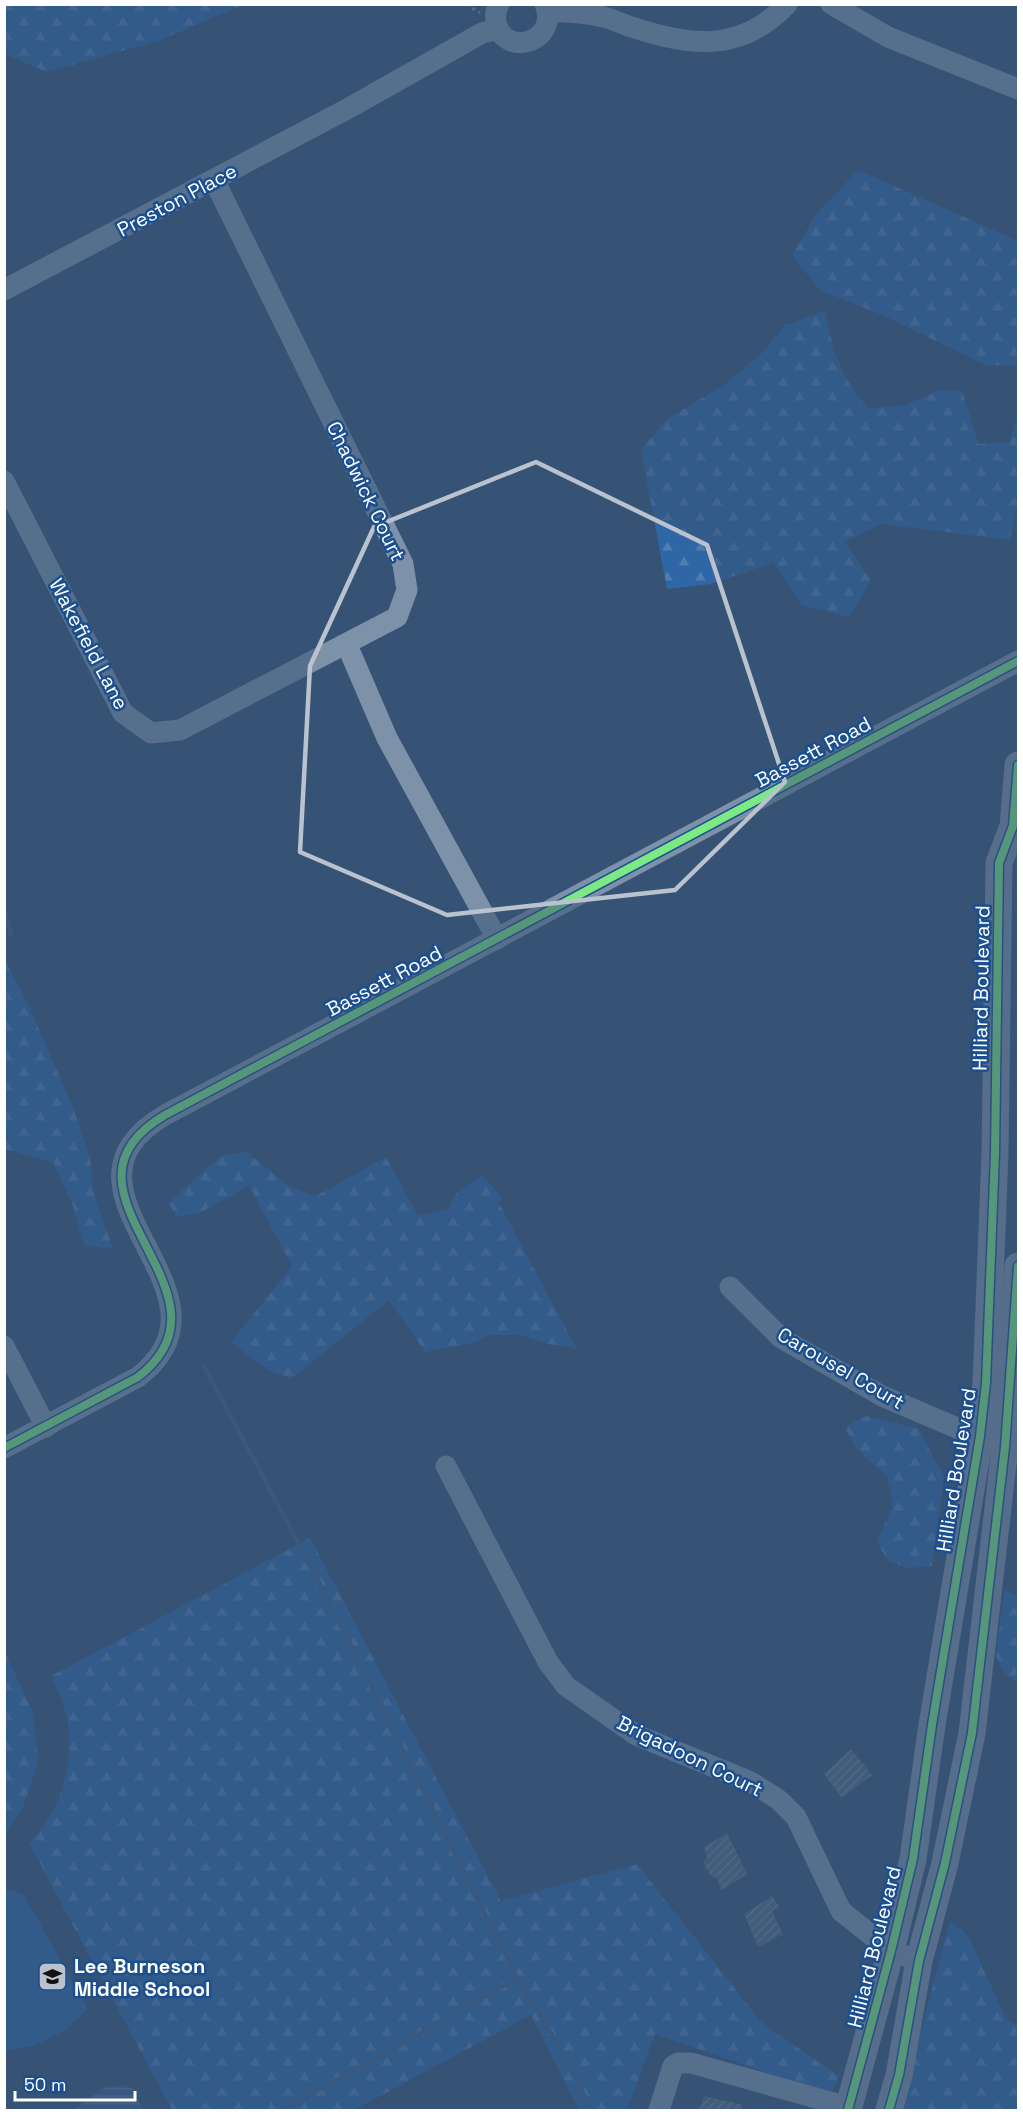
<svg xmlns="http://www.w3.org/2000/svg" width="1023" height="2115" viewBox="0 0 1023 2115" font-family="'Space Grotesk',sans-serif">
	<defs>
		<pattern id="forest-firs" width="22" height="20" patternUnits="userSpaceOnUse" patternTransform="scale(1.5)"><rect width="22" height="20" fill="#2f66a5"/><path d="M5 1l3.5 6h-7zM16 11l3.5 6h-7z" fill="#4e7db2"/></pattern>
		<pattern id="water-rules" width="6" height="5" patternUnits="userSpaceOnUse" patternTransform="scale(1.5)"><rect width="6" height="5" fill="#3b618d"/><path d="M0 2.5h6" fill="none" stroke="#58799e"/></pattern>
		<pattern id="building-hatch" width="6" height="6" patternUnits="userSpaceOnUse" patternTransform="scale(1.5)"><rect width="6" height="6" fill="#526984"/><path d="M-1 1l2-2M0 6l6-6M5 7l2-2" fill="none" stroke="#6c8096"/></pattern>
	</defs>
	<rect width="100%" height="100%" fill="#365274"/>
	<path fill="#2f66a5" d="M10 1889 24 1895 88 2009 65 2030 36 2045 5 2051 4 1892Z"/>
	<g fill="url(#forest-firs)">
		<path d="M4 5 5 4 243 5 158 41 47 72 5 54Z"/>
		<path d="M858 170 1018 241V366L985 365 889 318 820 290 792 256 815 216Z"/>
		<path d="M825 311C834 355 839 374 868 408L902 406 940 390 962 391 979 444 1009 442 1018 415V503L1010 540 882 524 845 542 871 581 849 617 802 605 773 563 711 584 667 589 641 450 667 419 725 384 761 354 785 325Z"/>
		<path d="M5 960 28 1004 75 1112 90 1158 94 1194 113 1249 84 1245 72 1203 53 1163 17 1152 5 1150Z"/>
		<path d="M247 1152 290 1187 316 1196 386 1157 418 1216 448 1209 457 1192 482 1176 503 1198 498 1201 576 1348 547 1344 521 1335H491L472 1343 425 1352 389 1300 291 1379 268 1370 231 1342 292 1266 249 1186 199 1213 177 1217 168 1203 221 1156Z"/>
		<path d="M867 1416 919 1429 944 1477 932 1566 908 1568 888 1561 877 1542 893 1506 887 1477 856 1448 845 1427Z"/>
		<path d="M310 1538 501 1901 637 1864 761 2022 839 2076 831 2095 655 2034 627 2110H579L531 2015 354 2110H172L29 1843C61 1813 73 1766 68 1724 66 1707 57 1691 51 1676Z"/>
		<path d="M1004 1590 1018 1596V1684L1004 1672 996 1657Z"/>
		<path d="M5 1652 32 1710 39 1760 23 1807 5 1834 4 1697 7 1695 5 1690Z"/>
		<path d="M950 1921 968 1935 1006 2019 1018 2025V2110H900Z"/>
	</g>
	<path fill="url(#water-rules)" d="M127 2085 133 2089 143 2110H72L106 2087Z"/>
	<g fill="none" stroke-linecap="round" stroke-linejoin="round">
		<g stroke="#3b618d" stroke-width="4.5">
			<path d="M4 910 11 934"/>
			<path d="M204 1366 318 1580 517 1978 570 2064 590 2110"/>
			<path d="M281 2110 376 2059 517 1978"/>
		</g>
	</g>
	<g fill="url(#building-hatch)">
		<path d="M851 1749 872 1775 842 1798 824 1774Z"/>
		<path d="M727 1833 747 1874 722 1890 716 1877 712 1878 703 1862 707 1859 704 1847Z"/>
		<path d="M772 1896 780 1908 772 1911 783 1934 758 1947 744 1914Z"/>
		<path d="M704 2096 743 2105 742 2110H699Z"/>
	</g>
	<g fill="none" stroke-linecap="round" stroke-linejoin="round">
		<path stroke="#7d92a8" stroke-width="3" stroke-dasharray="3 4.5" stroke-linecap="butt" d="M466 4 480 13"/>
		<g stroke="#7d92a8" stroke-width="21">
			<path d="M499 4C495 11 495 16 496 23 506 59 560 41 545 4"/>
			<path d="M831 4 888 37 1018 89"/>
			<path d="M547 11C567 12 588 12 607 18 617 21 627 26 638 29 694 47 743 51 787 4"/>
			<path d="M4 290 349 108 482 33 498 29"/>
			<path d="M4 481 123 713 151 733 180 730 397 617 407 590 403 564 214 180"/>
			<path d="M347 645 387 738 497 939"/>
			<path d="M730 1287 781 1338 882 1396 1018 1454"/>
			<path d="M4 1346 46 1427"/>
			<path d="M4 1448 138 1377C249 1292 35 1191 165 1115L1018 661"/>
			<path d="M446 1466 548 1662 566 1686 636 1735 751 1782 779 1800 796 1817 841 1911 891 1951 919 1961"/>
			<path d="M659 2110 673 2066 678 2063H691L848 2107"/>
		</g>
		<g stroke="#7d8ea7" stroke-width="27">
			<path d="M848 2110 891 1951 913 1859 932 1725 980 1436 986 1383 995 1153 999 863 1013 826 1018 765"/>
			<path d="M889 2110 899 2075 919 1961 945 1863 972 1733 1005 1447 1018 1266"/>
		</g>
		<defs>
			<g id="cycleway">
				<path d="M4 1448 138 1377C249 1292 35 1191 165 1115L1018 661"/>
				<path d="M848 2110 891 1951 913 1859 932 1725 980 1436 986 1383 995 1153 999 863 1013 826 1018 765"/>
				<path d="M889 2110 899 2075 919 1961 945 1863 972 1733 1005 1447 1018 1266"/>
			</g>
		</defs>
		<use href="#cycleway" stroke="#1b4f8f" stroke-width="11"/>
		<use href="#cycleway" stroke="#7ce984" stroke-width="8"/>
	</g>
	<path d="M0 0H1023V2115H0ZM536 462 707 545 785 782 675 890 447 915 300 852 310 666 374 527Z" fill="#365274" fill-opacity=".55" fill-rule="evenodd"/>
	<path fill="none" stroke="#b9c2ce" stroke-width="4.5" stroke-linejoin="round" d="M536 462 707 545 785 782 675 890 447 915 300 852 310 666 374 527Z"/>
	<defs>
		<symbol id="school-square" viewBox="-11 -11 22 22"><rect x="-9" y="-9" width="18" height="18" rx="4" fill="#b9c2ce" stroke="#1b4f8f"/><path d="M0-5L7-2L0 1L-7-2ZM-4 1L0 2.5L4 1V4Q0 6-4 4Z" fill="#111"/></symbol>
	</defs>
	<g fill-rule="evenodd">
		<use href="#school-square" x="36" y="1960" width="33" height="33"/>
	</g>
	<g text-anchor="middle" stroke-width="5" stroke-linejoin="round" paint-order="stroke">
		<g font-size="20" fill="#fff" stroke="#1b4f8f">
			<text transform="translate(177 200) rotate(-28)" y="7">Preston Place</text>
			<text transform="translate(366 491) rotate(64)" y="7">Chadwick Court</text>
			<text transform="translate(89 644) rotate(62)" y="7">Wakefield Lane</text>
			<text transform="translate(813 752) rotate(-28)" y="7">Bassett Road</text>
			<text transform="translate(384 981) rotate(-28)" y="7">Bassett Road</text>
			<text transform="translate(981 988) rotate(-89)" y="7">Hilliard Boulevard</text>
			<text transform="translate(841 1368) rotate(30)" y="7">Carousel Court</text>
			<text transform="translate(956 1470) rotate(-81)" y="7">Hilliard Boulevard</text>
			<text transform="translate(690 1756) rotate(26)" y="7">Brigadoon Court</text>
			<text transform="translate(874 1947) rotate(-76)" y="7">Hilliard Boulevard</text>
		</g>
		<g font-size="20" font-weight="bold" fill="#fff" stroke="#1b4f8f" text-anchor="start">
			<text x="74" y="1973">Lee Burneson<tspan x="74" dy="23">Middle School</tspan></text>
		</g>
	</g>
	<rect width="1023" height="2115" fill="none" stroke="#ffffff" stroke-width="12"/>
	<path d="M15 2091v9h120v-9" fill="none" stroke="#ffffff" stroke-width="3"/>
	<text x="24" y="2091" font-size="18" fill="#ffffff" stroke="#1b4f8f" stroke-width="4.5" paint-order="stroke">50 m</text>
</svg>
